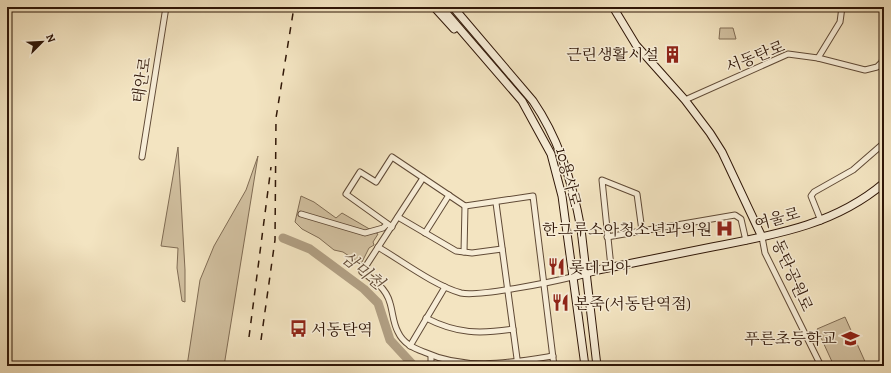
<svg xmlns="http://www.w3.org/2000/svg" width="891" height="373" viewBox="0 0 891 373" font-family="Alegreya,'Noto Serif KR',serif">
	<rect width="100%" height="100%" fill="#f3e4c1"/>
	<filter id="stains"><feTurbulence type="fractalNoise" baseFrequency=".005" numOctaves="4"/><feColorMatrix values="0 0 0 0 .2 0 0 0 0 .09 0 0 0 0 .02 0 0 0 .5 -.17"/></filter>
	<radialGradient id="worn" r=".72"><stop offset=".6" stop-color="#630" stop-opacity="0"/><stop offset="1" stop-color="#630" stop-opacity=".3"/></radialGradient>
	<g fill="#d2c1a1" stroke="#806c54">
		<path d="M720 28H733L736 39H719Z"/>
		<path d="M178 147 185 270V302L182 301 177 268 178 248 161 246Z"/>
		<path d="M258 156 224 366H187L200 280 214 246 246 190Z"/>
		<path d="M301 196 314 202 336 218 342 213 378 234 373 242 374 245 369 248 361 264 343 252 334 250 319 238 302 229 295 222Z"/>
		<path d="M845 317 867 366H834L817 329Z"/>
	</g>
	<g fill="none" stroke-linecap="round" stroke-linejoin="round">
		<path stroke="#b09e82" stroke-width="9" d="M283 238 310 249 364 289 378 303 390 340 414 366"/>
		<defs>
			<g id="street">
				<path d="M818 58 840 22 842 7"/>
				<path d="M685 100 788 54 818 58 865 70 877 67 882 62 884 51"/>
				<path d="M142 157 166 7"/>
				<path d="M423 178 362 272C374 280 386 288 390 303 393 313 393 323 398 332 403 343 413 348 424 352 466 371 509 363 553 356"/>
				<path d="M496 203 518 366"/>
				<path d="M301 214 365 233 383 228 387 224"/>
				<path d="M398 217 456 251 472 253 502 249"/>
				<path d="M821 221 811 196 814 192 853 170 884 143"/>
				<path d="M392 227 346 194 360 172 376 182 392 157 465 206 533 196 554 366"/>
				<path d="M425 233 449 195"/>
				<path d="M607 237 735 215 741 219 746 241"/>
				<path d="M762 237 765 253 821 366"/>
				<path d="M378 247C402 261 435 286 461 293 478 297 552 282 572 277"/>
				<path d="M464 252 465 206"/>
				<path d="M611 267 602 180 637 194 642 231"/>
				<path d="M426 318C457 334 480 334 513 329"/>
				<path d="M410 346 445 287"/>
				<path d="M431 356V366"/>
			</g>
			<g id="secondary">
				<path d="M434 7 454 29"/>
				<path d="M441 7 522 101 551 154 562 196 585 366"/>
				<path d="M453 7 533 101C559 139 573 184 581 229L597 366"/>
				<path d="M613 7 636 45 685 100 710 133 722 152 762 237"/>
				<path d="M572 277 598 270C636 262 674 255 712 247 774 235 835 225 884 183"/>
			</g>
		</defs>
		<use href="#street" stroke="#604a36" stroke-width="7"/>
		<use href="#secondary" stroke="#2f1607" stroke-width="9"/>
		<use href="#street" stroke="#f7edd7" stroke-width="5"/>
		<use href="#secondary" stroke="#f7edd7" stroke-width="7"/>
		<g stroke="#2f1607" stroke-width="1.5" stroke-dasharray="7 7" stroke-linecap="butt">
			<path d="M249 337 271 167"/>
			<path d="M261 340 275 240 276 118 294 7"/>
		</g>
	</g>
	<defs>
		<symbol id="building-bare" viewBox="-9 -9 18 18"><path d="M-4-6H4V6H1V3H-1V6H-4ZM-2.5-4.3h1.7v1.8h-1.7ZM.8-4.3h1.7v1.8H.8ZM-2.5-1h1.7V.8h-1.7ZM.8-1h1.7V.8H.8Z" fill="#8f2418" stroke="#f7edd7" stroke-width="2.5" paint-order="stroke"/></symbol>
		<symbol id="hospital-bare" viewBox="-9 -9 18 18"><path d="M-5-5h3v3.5h4V-5h3V5h-3V1.5h-4V5h-3Z" fill="#8f2418" stroke="#f7edd7" stroke-width="2.5" paint-order="stroke"/></symbol>
		<symbol id="restaurant-bare" viewBox="-9 -9 18 18"><path d="M-5-6h1v4h1v-4h1v4h1v-4h1v5L-1.5 .5V6h-2V.5L-5-1ZM5-6V6H3V1.5H1.5Q1.5-4 5-6Z" fill="#8f2418" stroke="#f7edd7" stroke-width="2.5" paint-order="stroke"/></symbol>
		<symbol id="bus-bare" viewBox="-9 -9 18 18"><path d="M-5-6H5V4H4V6H2V4H-2V6H-4V4H-5ZM-3.5-4V0h7V-4ZM-3.5 1.2v1.5H-2V1.2ZM2 1.2v1.5H3.5V1.2Z" fill="#8f2418" stroke="#f7edd7" stroke-width="2.5" paint-order="stroke"/></symbol>
		<symbol id="school-bare" viewBox="-9 -9 18 18"><path d="M0-5L7-2L0 1L-7-2ZM-4 1L0 2.5L4 1V4Q0 6-4 4Z" fill="#8f2418" stroke="#f7edd7" stroke-width="2.5" paint-order="stroke"/></symbol>
	</defs>
	<g fill-rule="evenodd">
		<use href="#building-bare" x="660" y="42" width="25" height="25"/>
		<use href="#hospital-bare" x="712" y="216" width="25" height="25"/>
		<use href="#restaurant-bare" x="544" y="254" width="25" height="25"/>
		<use href="#restaurant-bare" x="548" y="290" width="25" height="25"/>
		<use href="#bus-bare" x="286" y="316" width="25" height="25"/>
		<use href="#school-bare" x="838" y="326" width="25" height="25"/>
	</g>
	<g text-anchor="middle" stroke-width="3" stroke-linejoin="round" paint-order="stroke">
		<g font-size="16" fill="#2f1607" stroke="#f7edd7" text-anchor="end">
			<text x="659" y="60">근린생활시설</text>
			<text x="712" y="235">한그루소아청소년과의원</text>
			<text x="569" y="273" text-anchor="start">롯데리아</text>
			<text x="574" y="309" text-anchor="start">본죽(서동탄역점)</text>
			<text x="311" y="335" text-anchor="start">서동탄역</text>
			<text x="837" y="344">푸른초등학교</text>
		</g>
		<g font-size="16" fill="#2f1607" stroke="#f7edd7">
			<text transform="translate(755 56) rotate(-21)" y="6">서동탄로</text>
			<text transform="translate(141 80) rotate(-81)" y="6">태안로</text>
			<text transform="translate(569 177) rotate(76)" y="6">10용사로</text>
			<text transform="translate(777 218) rotate(-15)" y="6">여울로</text>
			<text transform="translate(793 275) rotate(66)" y="6">동탄공원로</text>
		</g>
		<g font-size="17" font-style="italic" fill="#634c38" stroke="#f7edd7">
			<text transform="translate(363 270) rotate(39)" y="6">삼미천</text>
		</g>
	</g>
	<rect width="891" height="373" fill="none" stroke="#f3e4c1" stroke-width="24"/>
	<rect x="8" y="8" width="875" height="357" fill="none" stroke="#2f1607" stroke-width="2"/>
	<rect x="12" y="12" width="867" height="349" fill="none" stroke="#2f1607"/>
	<g transform="translate(42 42) rotate(66)" stroke="#f7edd7" stroke-width="3" paint-order="stroke">
	<path d="M0-3L7 15L0 10L-7 15Z" fill="#2f1607"/>
	<text y="-6" font-size="11" font-weight="bold" text-anchor="middle" fill="#2f1607">N</text>
	</g>
	<rect width="100%" height="100%" filter="url(#stains)"/>
	<rect width="100%" height="100%" fill="url(#worn)"/>
</svg>
